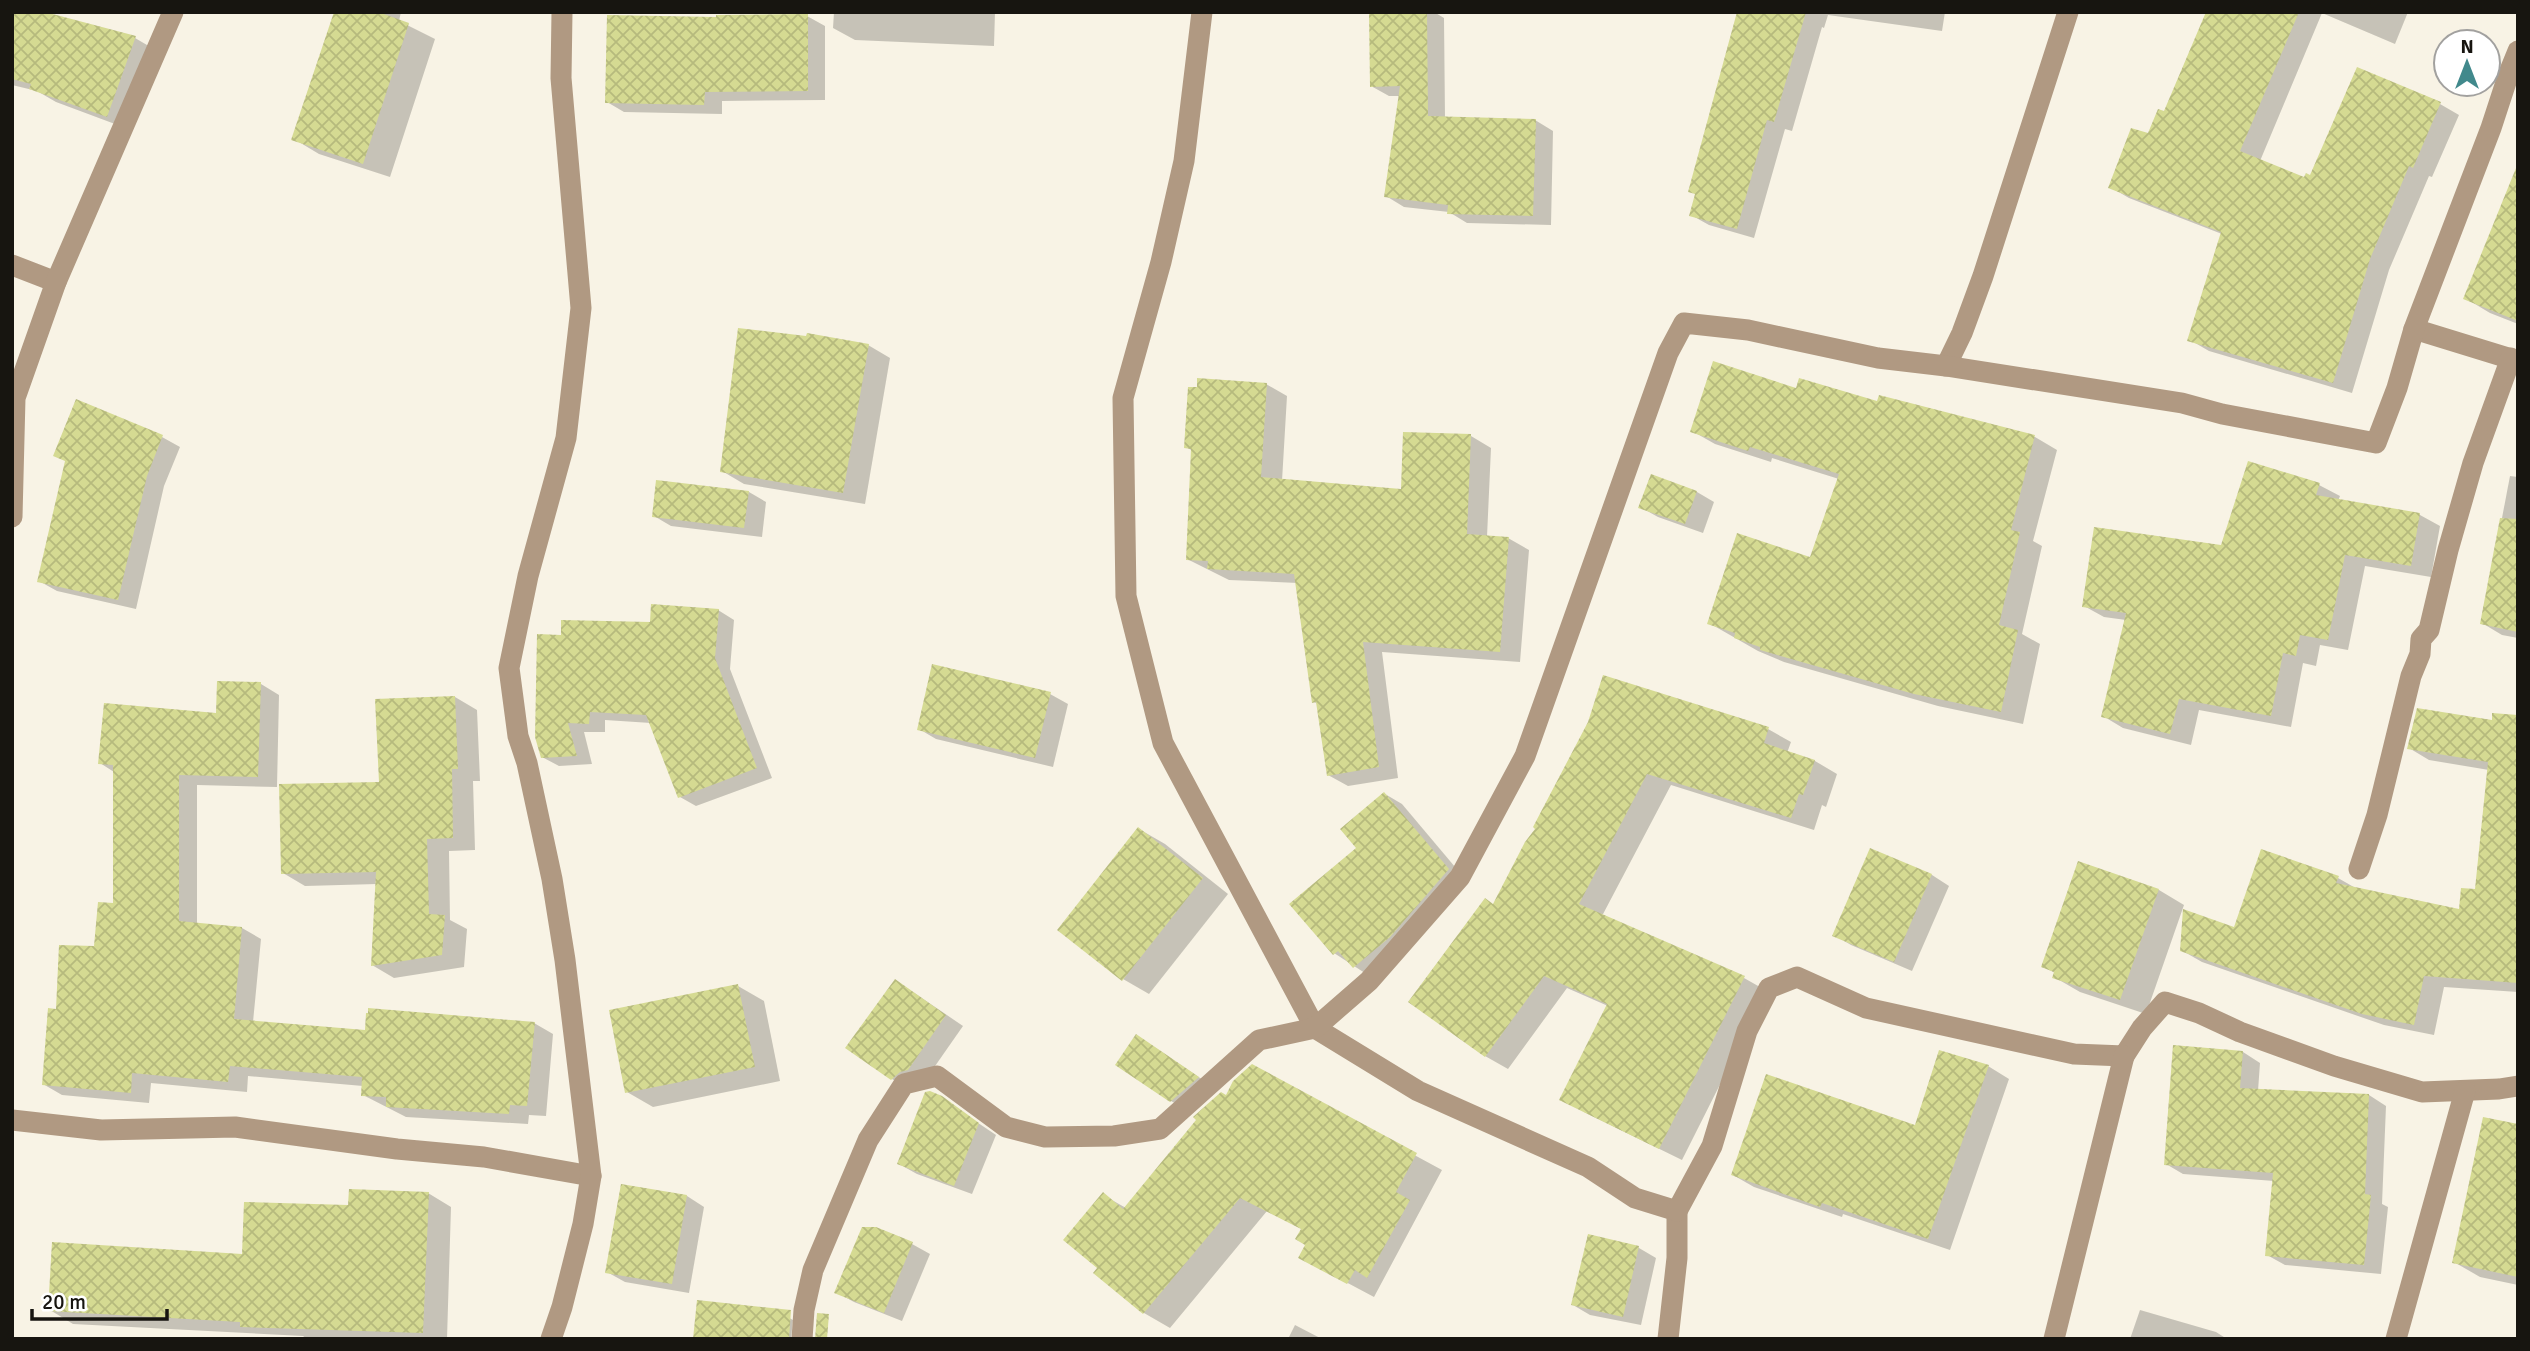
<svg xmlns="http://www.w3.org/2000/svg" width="2530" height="1351" viewBox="0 0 2530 1351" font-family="Signika,sans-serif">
	<defs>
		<pattern id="building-cross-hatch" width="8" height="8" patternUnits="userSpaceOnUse" patternTransform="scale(1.75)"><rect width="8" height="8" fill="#d5da92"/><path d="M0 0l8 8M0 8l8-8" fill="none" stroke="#b6ba7d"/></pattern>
	</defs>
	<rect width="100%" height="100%" fill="#f8f3e5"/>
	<g fill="#0003">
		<path d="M12 12 135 38 159 52 131 130 56 102 37 91 12 85Z"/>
		<path d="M335 12H401L399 21 435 39 390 177 319 154 294 139Z"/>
		<path d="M834 12H995L994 46 855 40 833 28Z"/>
		<path d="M1371 12H1434L1444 18 1445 118 1535 120 1553 131 1551 225 1467 223 1449 212 1404 207 1386 196 1400 96H1389L1371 86Z"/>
		<path d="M1739 12H1945L1942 31 1828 15 1824 28 1822 27 1792 131 1785 129 1754 238 1709 225 1691 215 1697 195 1690 191Z"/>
		<path d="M2238 12H2408L2395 44 2322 13 2260 161 2305 179 2311 177 2358 70 2440 104 2459 115 2432 177 2429 176 2389 270 2352 393 2209 351 2190 340 2222 234 2129 198 2110 187Z"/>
		<path d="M807 16 825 26V100L722 101V114L624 112 607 102 718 19Z"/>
		<path d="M2518 169V324L2490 313 2465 298Z"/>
		<path d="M868 345 890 358 865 504 744 484 722 471Z"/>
		<path d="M1266 384 1287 396 1282 481 1403 491 1471 436 1491 448 1487 537 1508 538 1529 550 1520 662 1382 652 1398 778 1348 786 1328 775 1318 704 1314 702 1298 583 1229 580 1187 559 1193 451 1186 447Z"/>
		<path d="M1797 390 1879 403 1880 397 2035 437 2057 450 2033 541 2042 546 2022 634 2040 644 2023 724 1938 706 1784 662 1758 651 1709 623 1811 559 1839 479 1772 458 1771 462 1715 444 1692 431Z"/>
		<path d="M162 437 180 447 164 486 136 609 57 591 39 581Z"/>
		<path d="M2249 463 2319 485 2340 496 2338 501 2420 515 2440 526 2431 577 2365 566 2348 650 2320 645 2316 666 2303 663 2291 727 2199 710 2191 745 2123 728 2103 716 2126 620 2104 617 2084 606 2222 547Z"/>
		<path d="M1652 476 1697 492 1714 502 1703 533 1658 517 1640 507Z"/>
		<path d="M2510 476 2518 477V638L2502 635 2482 623Z"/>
		<path d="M749 492 766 502 762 537 671 526 654 516Z"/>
		<path d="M718 610 734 620 730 669 772 778 696 806 680 797 651 723 605 720V732H584L592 764 559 766 542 757 563 637 651 624Z"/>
		<path d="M261 684 279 695 277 787 197 785V924L242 928 261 939 253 1022 366 1032 534 1023 553 1034 546 1116 529 1115 528 1124 406 1117 363 1095V1086L248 1076 247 1092 151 1083 149 1103 62 1095 43 1084 58 1011 96 948 114 905V772L100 763 218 715Z"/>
		<path d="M1050 694 1068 704 1053 767 936 739 919 729Z"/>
		<path d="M455 697 477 710 480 781H473L475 850 449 851 450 920 467 929 464 967 394 978 372 965 377 884 305 886 283 873 380 784Z"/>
		<path d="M1590 723 1768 729 1791 742 1787 753 1815 761 1837 774 1826 807 1822 805 1814 830 1671 785 1602 916 1744 978 1767 991 1682 1160 1584 1112 1608 1006 1567 988 1508 1069 1485 1056 1494 905 1537 828Z"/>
		<path d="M2518 727V992L2444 987 2434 1035 2384 1025 2202 962 2181 950 2235 929 2338 878 2359 890 2461 912 2477 891 2489 770 2429 760 2409 748Z"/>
		<path d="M1385 794 1402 804 1466 880 1371 977 1334 953 1359 848Z"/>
		<path d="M1139 829 1165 844 1228 894 1149 994 1123 979Z"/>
		<path d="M1871 850 1932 875 1949 886 1912 971 1851 945 1834 935Z"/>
		<path d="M2080 863 2159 890 2184 905 2146 1014 2080 992 2054 977 2055 973 2044 967Z"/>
		<path d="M738 986 764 1001 780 1081 653 1107 627 1092Z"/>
		<path d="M913 992 963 1026 926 1079 909 1089 892 1079Z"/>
		<path d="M1154 1047 1215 1088 1189 1111 1171 1101Z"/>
		<path d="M2243 1052 2260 1063 2258 1091 2369 1095 2386 1106 2382 1204 2388 1207 2381 1274 2285 1265 2267 1255 2274 1181 2183 1174 2166 1164Z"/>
		<path d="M1988 1066 2009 1079 1950 1250 1843 1214 1842 1217 1754 1187 1733 1175 1916 1127Z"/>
		<path d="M1252 1067 1442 1170 1374 1297 1327 1272 1307 1245 1302 1229 1267 1211 1170 1328 1144 1313 1100 1268 1103 1195 1126 1208Z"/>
		<path d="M941 1098 996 1135 972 1194 917 1174 899 1164Z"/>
		<path d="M2518 1126V1285L2480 1277 2454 1262Z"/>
		<path d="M622 1186 687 1196 704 1207 689 1293 625 1282 607 1272Z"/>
		<path d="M428 1193 451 1207 447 1339H307L303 1336 73 1324 50 1310 244 1255 350 1207Z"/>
		<path d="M1589 1236 1639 1248 1656 1258 1641 1325 1590 1315 1573 1305Z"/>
		<path d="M912 1244 930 1254 902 1321 854 1302 836 1292Z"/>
		<path d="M775 1310 793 1320 791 1339H694Z"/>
		<path d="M2140 1310 2216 1332 2227 1339H2130Z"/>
		<path d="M1295 1325 1322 1339H1288Z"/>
	</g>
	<g fill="url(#building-cross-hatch)">
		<path d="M12 12H45L136 36 107 117 29 89 31 84 12 79Z"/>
		<path d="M334 12H378L409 23 363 164 291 140Z"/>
		<path d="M1369 12H1427L1428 116 1536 119 1533 216 1447 214 1448 205 1384 197 1400 86 1370 87Z"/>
		<path d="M1737 12H1806L1774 122 1767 120 1737 229 1689 216 1695 194 1688 192Z"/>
		<path d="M2206 12H2299L2240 151 2304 177 2306 173 2310 175 2357 67 2441 102 2413 168 2409 166 2370 259 2333 383 2187 341 2221 232 2108 188 2131 128 2148 133 2158 109 2164 111Z"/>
		<path d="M808 14V91L705 92 704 105 605 103 607 15 716 17V15Z"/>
		<path d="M2516 168H2518V321L2463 299Z"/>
		<path d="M738 328 806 336 807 333 869 344 843 493 720 472Z"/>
		<path d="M1713 361 1796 388 1799 378 1877 401 1879 395 2035 435 2011 530 2020 532 1999 625 2018 630 2001 712 1914 694 1760 650V647L1734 638 1735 633 1707 624 1737 533 1810 557 1839 474 1750 447 1748 451 1690 432Z"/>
		<path d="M1197 378 1267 383 1261 477 1401 489 1403 432 1471 434 1467 534 1509 537 1500 652 1363 642 1379 767 1327 776 1316 702 1312 703 1294 574 1207 569 1208 561 1186 560 1191 449 1184 448 1188 387H1197Z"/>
		<path d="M76 399 163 435 147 476 118 600 37 582 65 461 53 456Z"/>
		<path d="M2248 461 2320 483 2316 495 2420 513 2411 566 2345 555 2328 640 2300 635 2296 656 2283 653 2271 716 2179 699 2170 734 2101 717 2126 613 2082 607 2094 527 2221 545Z"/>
		<path d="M1651 474 1697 491 1685 524 1638 508Z"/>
		<path d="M656 480 749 491 744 528 652 517Z"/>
		<path d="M2500 518 2518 519V632L2480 624Z"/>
		<path d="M651 604 719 609 715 658 757 768 678 798 646 715 590 712 589 724 568 723 577 756 541 758 535 737 537 634 561 635V620L650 622Z"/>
		<path d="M932 664 1051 692 1035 758 917 730Z"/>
		<path d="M1603 675 1769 727 1764 743 1815 760 1803 795 1799 794 1791 818 1647 774 1579 904 1745 976 1659 1149 1559 1100 1607 1004 1544 976 1485 1057 1408 1002 1485 898 1493 904 1525 842 1535 829 1533 827 1588 722Z"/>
		<path d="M217 681 261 682 258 777 179 775V921L242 927 234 1019 365 1030 366 1013H368V1008L535 1022 527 1106 510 1105 509 1114 386 1107V1097L361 1096 362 1077 230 1066 228 1082 132 1073 131 1093 42 1085 48 1008 56 1009 59 945 94 946 98 902 113 903V765L98 764 104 703 216 713Z"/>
		<path d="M455 696 458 769H452L453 838 427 839 429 914 445 915 442 955 371 966 376 872 281 874 279 784 379 782 375 699Z"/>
		<path d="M2417 708 2492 720V713L2518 715V983L2424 976 2414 1025 2362 1014 2180 951 2183 909 2234 927 2261 849 2339 876 2336 883 2459 909 2461 888 2475 889 2488 762 2407 749Z"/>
		<path d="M1384 792 1449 869 1390 937 1353 968 1338 951 1333 955 1289 904 1356 848 1340 829Z"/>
		<path d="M1138 827 1203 878 1122 981 1057 930Z"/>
		<path d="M1870 848 1932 874 1894 962 1832 936Z"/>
		<path d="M2078 861 2159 889 2120 1000 2052 978 2054 972 2041 967Z"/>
		<path d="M895 979 946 1015 908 1070 900 1072 891 1080 845 1048Z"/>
		<path d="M738 984 755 1067 625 1093 609 1010Z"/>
		<path d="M1136 1034 1199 1077 1170 1102 1115 1065Z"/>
		<path d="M2173 1045 2243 1051 2240 1088 2369 1094 2365 1194 2371 1195 2364 1265 2265 1256 2273 1173 2164 1165Z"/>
		<path d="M1939 1050 1989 1065 1928 1239 1822 1203 1820 1207 1731 1175 1766 1074 1915 1125Z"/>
		<path d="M1252 1064 1417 1153 1396 1192 1410 1200 1367 1278 1355 1270 1347 1284 1298 1258 1305 1245 1295 1239 1301 1229 1240 1198 1143 1314 1093 1273 1097 1268 1063 1240 1103 1192 1123 1209 1196 1120 1193 1117 1221 1092 1226 1095 1233 1081Z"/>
		<path d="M930 1091 942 1096 979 1123 954 1186 897 1164 925 1092Z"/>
		<path d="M2483 1117 2518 1124V1277L2452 1263Z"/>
		<path d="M621 1184 687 1195 672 1284 605 1273Z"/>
		<path d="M349 1189 429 1192 423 1333 240 1327V1322L48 1311 52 1242 242 1254 244 1202 348 1205Z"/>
		<path d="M862 1227H876L913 1242 884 1313 834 1293Z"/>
		<path d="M1588 1234 1639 1246 1623 1317 1571 1305Z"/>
		<path d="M697 1300 791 1310 789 1339H693Z"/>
		<path d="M817 1313 829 1314 827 1339H815Z"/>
	</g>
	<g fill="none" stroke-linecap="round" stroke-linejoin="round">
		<g stroke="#b09982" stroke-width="21">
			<path d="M1202 12 1184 161 1161 262 1123 398 1126 596 1163 743 1315 1028 1418 1091 1588 1167 1635 1198 1677 1211V1258L1668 1339"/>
			<path d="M12 265 56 282"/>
			<path d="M2414 329 2518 361"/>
			<path d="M1946 366 1962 333 1983 276 2068 12"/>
			<path d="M12 517 15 398 56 282 173 12"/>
			<path d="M2359 869 2377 815 2411 676 2420 654 2421 639 2429 630 2448 550 2473 463 2511 358"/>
			<path d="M12 1120 101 1130 235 1127 397 1149 484 1157 591 1176"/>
			<path d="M1677 1211 1712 1146 1747 1031 1769 988 1797 977 1866 1008 2074 1054 2124 1056 2142 1028 2165 1002 2199 1013 2240 1032 2334 1066 2422 1092 2499 1089 2518 1086"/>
			<path d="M551 1339 562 1307 583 1224 591 1176 565 960 552 879 527 763 518 736 509 668 528 576 566 438 581 308 561 78 562 12"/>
			<path d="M802 1339 804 1310 813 1270 868 1140 904 1084 937 1076 1006 1127 1045 1137 1114 1136 1160 1129 1259 1040 1315 1028 1369 981 1460 877 1525 756 1668 353 1684 323 1748 330 1878 358 1946 366 2182 403 2222 414 2376 443 2397 388 2414 329 2491 128 2509 73 2518 51"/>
			<path d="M2054 1339 2124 1056"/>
			<path d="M2396 1339 2465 1091"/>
		</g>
	</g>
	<rect width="2530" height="1351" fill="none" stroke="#171510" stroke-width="28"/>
	<g transform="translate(2467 63)"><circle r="33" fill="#ffffff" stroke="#a2a19f" stroke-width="2"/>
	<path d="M0-5L12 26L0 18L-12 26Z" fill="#41898c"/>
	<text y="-10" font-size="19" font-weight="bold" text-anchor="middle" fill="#171510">N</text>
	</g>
	<path d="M32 1309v10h135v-10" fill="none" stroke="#171510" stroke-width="3.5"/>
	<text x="42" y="1309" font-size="21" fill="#171510" stroke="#ffffff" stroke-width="5" paint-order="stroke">20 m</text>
</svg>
